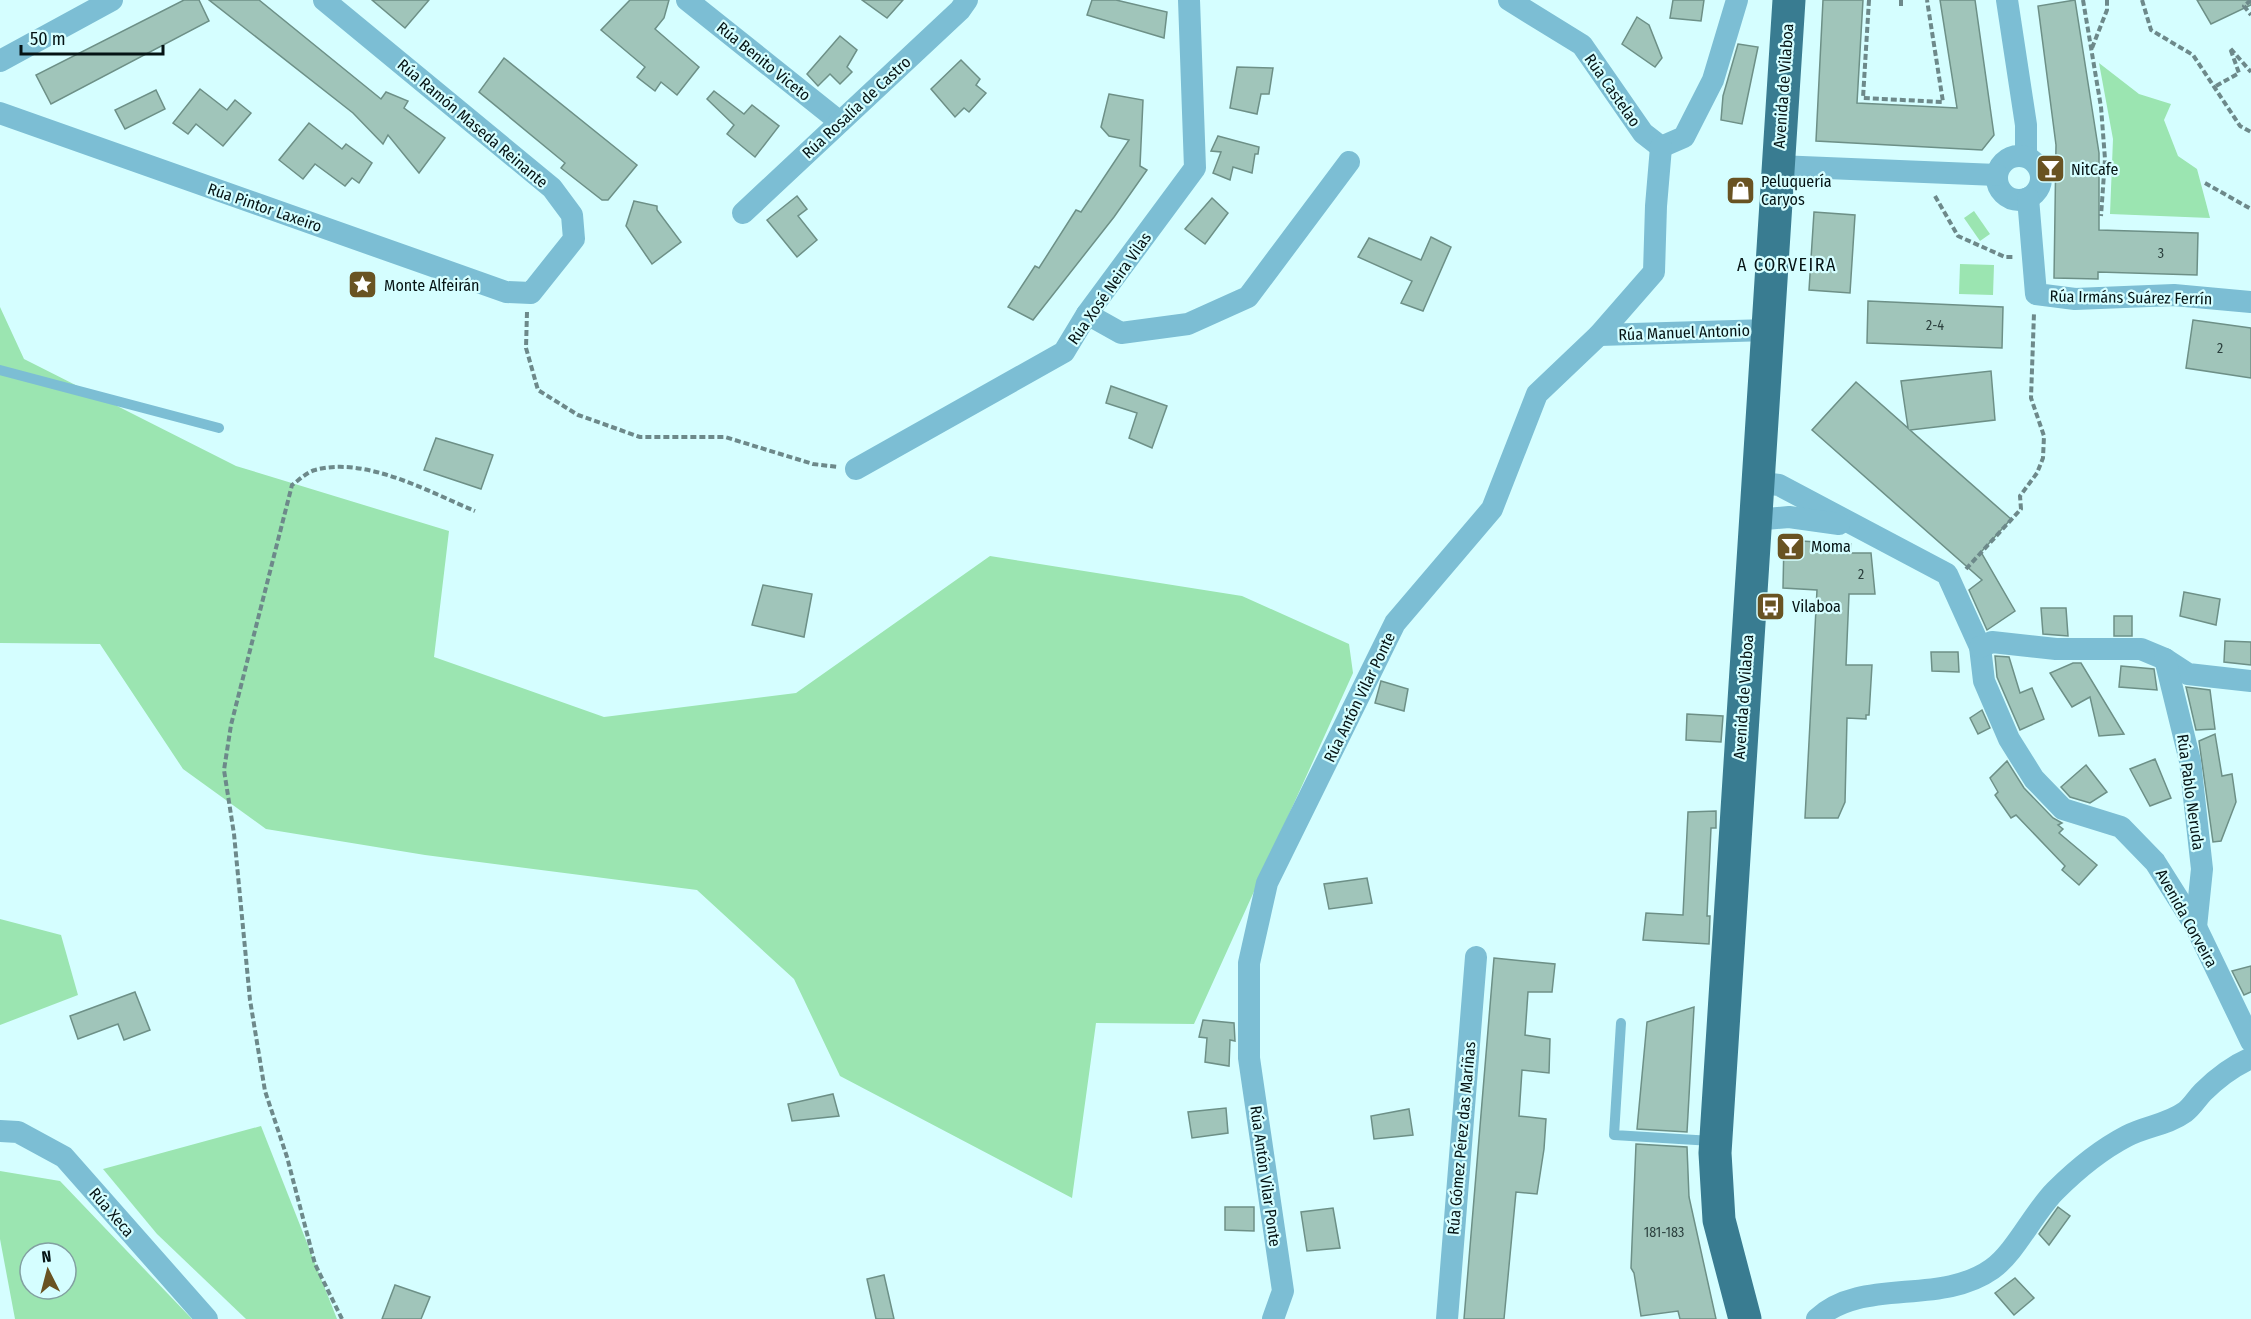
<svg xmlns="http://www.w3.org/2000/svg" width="2251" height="1319" viewBox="0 0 2251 1319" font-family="'Fira Sans Condensed',sans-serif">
	<rect width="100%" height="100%" fill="#d5feff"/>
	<g fill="#9be5b1" fill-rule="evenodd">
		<path d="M2099 63 2139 94 2171 104 2164 120 2178 156 2197 169 2210 218 2110 214 2113 139Z"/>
		<path d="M1974 211 1990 234 1980 241 1964 218Z"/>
		<path d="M1960 264 1994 265 1993 295 1959 294Z"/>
		<path d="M0 307 24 359 236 466 449 531 434 657 604 717 796 693 990 556 1242 596 1349 644 1353 673 1194 1024 1096 1023 1072 1198 840 1076 794 979 697 890 425 855 266 829 183 769 100 644 0 643Z"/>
		<path d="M0 919 61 935 78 995 0 1025Z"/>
		<path d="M261 1126 337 1319H246L157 1234 103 1169Z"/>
		<path d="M0 1171 60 1181 192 1319H15L0 1239ZM30 1253H66V1289H30Z"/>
	</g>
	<g fill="#a0c5ba" stroke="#6d9087" stroke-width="1.5">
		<path d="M184 0H199L209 21 51 104 36 75Z"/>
		<path d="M209 0H259L381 99 386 92 408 101 404 108 445 138 419 173 388 135 383 144 353 113Z"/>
		<path d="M372 0H429L405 28Z"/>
		<path d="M630 0H669L664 18 655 29 699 67 677 95 661 82 655 91 637 77 645 67 601 30Z"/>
		<path d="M862 0H903L887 18Z"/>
		<path d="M1092 0H1116L1167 12 1164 38 1087 15Z"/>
		<path d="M1673 0H1704L1701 21 1670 18Z"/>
		<path d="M1823 0H1863L1857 103 1957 108 1940 0H1975L1994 135 1982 150 1816 141Z"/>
		<path d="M2075 0 2099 153V230L2198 233 2197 275 2098 272V279L2054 278 2056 145 2038 6Z"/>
		<path d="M2197 0H2251V5L2211 24Z"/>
		<path d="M1637 17 1649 25 1662 58 1655 67 1622 44Z"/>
		<path d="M840 36 857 50 847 67 852 72 840 84 830 74 818 86 807 74Z"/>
		<path d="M1738 44 1758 47 1742 124 1721 120 1723 96Z"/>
		<path d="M504 58 637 165 608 200H602L561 168 565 163 479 92Z"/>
		<path d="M961 60 980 79 976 85 986 93 969 112 964 108 955 117 931 89Z"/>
		<path d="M1237 67 1273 68 1269 94H1261L1257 114 1230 108Z"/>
		<path d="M200 89 227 110 235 100 251 113 223 146 196 124 188 134 173 123Z"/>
		<path d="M156 90 165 109 125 129 115 110Z"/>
		<path d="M714 91 744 114 752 105 779 126 755 157 727 134 734 125 707 99Z"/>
		<path d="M1109 94 1143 100 1140 166 1147 170 1114 217 1033 320 1008 307 1035 266 1039 268 1076 210 1081 212 1129 140 1109 136 1101 127Z"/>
		<path d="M309 123 342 149 346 144 372 163 359 183 352 178 345 186 315 164 303 179 279 160Z"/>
		<path d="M1218 136 1259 147 1258 154H1255L1252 173 1233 167 1230 180 1213 173 1221 152 1211 151Z"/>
		<path d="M797 196 807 209 798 216 817 240 797 257 767 220Z"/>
		<path d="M1212 198 1228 213 1205 244 1185 229Z"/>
		<path d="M634 201 657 206V210L681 242 652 264 626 226Z"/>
		<path d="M1814 212 1855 215 1850 293 1809 290Z"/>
		<path d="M1431 237 1451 247 1423 311 1401 303 1412 281 1358 257 1369 238 1421 260Z"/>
		<path d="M1868 301 2003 307 2002 348 1867 343Z"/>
		<path d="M2193 320 2251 328V378L2186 368Z"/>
		<path d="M1991 371 1995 420 1910 430 2011 519 1981 552 2015 611 1987 630 1969 590 1982 580 1812 430 1856 382 1908 428 1901 381Z"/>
		<path d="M1111 386 1167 406 1152 448 1129 438 1137 413 1106 403Z"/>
		<path d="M436 438 493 455 481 489 424 470Z"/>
		<path d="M1784 540 1851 544 1850 553H1871L1875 594H1849L1846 665H1872L1869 715H1866V719L1847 718 1845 802 1838 818H1805L1817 590 1783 588Z"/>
		<path d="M763 585 812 594 804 637 752 625Z"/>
		<path d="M2184 592 2220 599 2216 625 2180 616Z"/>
		<path d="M2041 608H2066L2068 636 2043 634Z"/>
		<rect x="2114" y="616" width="18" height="20"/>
		<path d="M2225 641 2251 642V665L2224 662Z"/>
		<path d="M1931 652H1958L1959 672 1932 671Z"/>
		<path d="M1995 656 2009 657 2020 693 2032 688 2044 719 2020 730 1997 677Z"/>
		<path d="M2073 663H2081L2124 734 2099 736 2090 697 2072 707 2050 673Z"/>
		<path d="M2121 666 2154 669 2157 690 2119 687Z"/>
		<path d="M1381 681 1408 689 1404 711 1375 703Z"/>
		<path d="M2186 687 2210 690 2215 729 2196 730Z"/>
		<path d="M1982 710 1990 728 1978 734 1970 718Z"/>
		<path d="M1687 714 1723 716 1721 742 1686 740Z"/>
		<path d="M2215 734 2222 776 2232 774 2236 802 2221 841 2213 842 2199 741Z"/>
		<path d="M2155 759 2171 798 2150 806 2130 769Z"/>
		<path d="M2007 761 2024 788 2053 818 2062 823 2058 825 2063 829 2059 833 2097 865 2079 885 2062 870 2065 866 2016 815 2011 818 1995 795 1998 792 1990 778Z"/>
		<path d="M2086 765 2107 792 2090 803 2070 797 2061 787Z"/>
		<path d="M1716 811V828H1711L1707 916H1710L1709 944 1643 940 1646 913 1683 915 1688 812Z"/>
		<path d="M1367 878 1372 903 1329 909 1324 884Z"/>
		<path d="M1494 958 1555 964 1552 992H1528L1525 1035 1550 1039 1549 1073 1522 1070 1519 1116 1546 1119 1544 1149 1537 1194 1516 1192 1504 1319H1464Z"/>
		<path d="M2251 966V992L2244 995 2232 971Z"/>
		<path d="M135 992 150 1030 124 1040 118 1024 78 1039 70 1016Z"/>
		<path d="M1694 1007 1687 1132 1637 1129 1647 1022Z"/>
		<path d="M1203 1020 1234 1023 1235 1041 1230 1040 1229 1066 1205 1062 1207 1038 1199 1037Z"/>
		<path d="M833 1094 839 1116 792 1121 788 1104Z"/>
		<path d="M1226 1108 1228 1133 1192 1138 1188 1112Z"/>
		<path d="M1409 1109 1413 1135 1374 1139 1371 1116Z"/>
		<path d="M1636 1144 1687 1147 1689 1197 1716 1319H1680L1678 1311 1641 1316 1634 1273 1631 1268Z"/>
		<path d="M1225 1207H1254V1231L1225 1230Z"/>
		<path d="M2058 1207 2070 1216 2049 1245 2039 1234Z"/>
		<path d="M1333 1208 1340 1248 1307 1251 1301 1212Z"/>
		<path d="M884 1275 894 1319H876L867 1279Z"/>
		<path d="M2015 1278 2034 1298 2014 1315 1995 1293Z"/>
		<path d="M395 1285 430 1297 421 1319H382Z"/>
	</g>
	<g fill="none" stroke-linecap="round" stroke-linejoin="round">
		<g stroke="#6d898a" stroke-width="4" stroke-dasharray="6 3" stroke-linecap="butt">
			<path d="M1869 0 1863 98 1943 102 1927 0"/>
			<path d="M1901 0V9"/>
			<path d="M2083 0 2101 107 2105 159 2101 216"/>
			<path d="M2142 0 2151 30 2193 55 2240 126 2251 132"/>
			<path d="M2251 0 2244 6 2251 15"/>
			<path d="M2092 48 2107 10V0"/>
			<path d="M2216 86 2239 73 2230 48 2251 72"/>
			<path d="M2205 183 2251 209"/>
			<path d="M1935 196 1958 236 2005 257H2014"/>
			<path d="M527 312 526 348 538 390 578 415 640 437H725L813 464 838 467"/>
			<path d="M1966 569 2021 509 2020 496 2037 473 2043 458 2044 436 2031 398 2034 313"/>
			<path d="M342 1319 315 1264 287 1157 265 1091 250 1000 234 834 224 770 231 725 292 485C299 480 307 472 315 470 366 456 429 492 475 511"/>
		</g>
		<g stroke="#7cbed4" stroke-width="10">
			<path d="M0 370 219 428"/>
			<path d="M1621 1023 1614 1135 1712 1141"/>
		</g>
		<g stroke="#7cbed4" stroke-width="22">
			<path d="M687 0 840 122"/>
			<path d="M1509 0 1582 45 1643 133 1661 147 1684 137 1713 80 1737 0"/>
			<path d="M2007 0 2026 125V156"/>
			<path d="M0 61 112 0"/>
			<path d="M0 113 506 292 531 293 574 239 572 215 552 188 324 0"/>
			<circle cx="2019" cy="178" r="22"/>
			<path d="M1777 166 1997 175"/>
			<path d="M2028 198 2036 294 2075 299 2174 295 2251 302"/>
			<path d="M743 213 960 10 967 0"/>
			<path d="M1087 314 1121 333 1188 324 1248 297 1349 162"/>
			<path d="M1599 335 1768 330"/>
			<path d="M856 469 1064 352 1087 314 1195 168 1189 0"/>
			<path d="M1756 482 1779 485 1947 574 1980 647 1984 681 2009 739 2034 779 2063 809 2121 827 2155 862 2196 927 2251 1041"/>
			<path d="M1754 520 1789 517 1839 524"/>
			<path d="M1980 647 1992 642 2056 649H2141L2165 659 2188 674 2251 681"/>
			<path d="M2165 659 2190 761 2202 869 2196 927"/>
			<path d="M0 1131 18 1132 64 1157 207 1319"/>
			<path d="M1273 1319 1283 1291 1249 1058V963L1267 883 1395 623 1492 509 1537 394 1599 335 1654 272 1656 206 1661 147"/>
			<path d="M1447 1319 1476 957"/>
			<path d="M1817 1319C1861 1277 1940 1306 1992 1269 2015 1253 2034 1212 2055 1191 2076 1170 2100 1150 2127 1136 2146 1126 2167 1125 2185 1112 2192 1107 2197 1098 2203 1092 2217 1078 2233 1066 2251 1058"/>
		</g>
		<path stroke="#397c91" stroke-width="33" d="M1745 1319 1719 1220 1715 1153 1789 0"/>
	</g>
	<defs>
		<symbol id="bar-square" viewBox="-11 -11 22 22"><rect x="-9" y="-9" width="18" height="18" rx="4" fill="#695322" stroke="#d5feff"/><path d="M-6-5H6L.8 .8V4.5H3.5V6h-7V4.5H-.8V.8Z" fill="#fff"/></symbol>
		<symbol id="shop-square" viewBox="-11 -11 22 22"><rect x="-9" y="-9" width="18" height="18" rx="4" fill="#695322" stroke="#d5feff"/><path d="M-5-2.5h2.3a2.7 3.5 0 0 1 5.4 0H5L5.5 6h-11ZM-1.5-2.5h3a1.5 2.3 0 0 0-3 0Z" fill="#fff"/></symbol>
		<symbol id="sight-square" viewBox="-11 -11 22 22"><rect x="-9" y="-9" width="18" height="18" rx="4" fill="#695322" stroke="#d5feff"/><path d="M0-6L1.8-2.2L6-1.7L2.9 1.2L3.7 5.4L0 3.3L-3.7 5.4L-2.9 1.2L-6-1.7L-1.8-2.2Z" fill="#fff"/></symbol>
		<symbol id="bus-square" viewBox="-11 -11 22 22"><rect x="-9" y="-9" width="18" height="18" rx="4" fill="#695322" stroke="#d5feff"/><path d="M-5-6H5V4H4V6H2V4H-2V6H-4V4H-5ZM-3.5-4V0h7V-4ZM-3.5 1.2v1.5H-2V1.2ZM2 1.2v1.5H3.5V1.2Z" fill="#fff"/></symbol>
	</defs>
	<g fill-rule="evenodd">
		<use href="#bar-square" x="2034" y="152" width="33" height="33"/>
		<use href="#shop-square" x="1724" y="174" width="33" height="33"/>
		<use href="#sight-square" x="346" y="268" width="33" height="33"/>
		<use href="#bar-square" x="1774" y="530" width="33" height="33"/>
		<use href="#bus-square" x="1754" y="590" width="33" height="33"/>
	</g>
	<g text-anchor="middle" stroke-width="4.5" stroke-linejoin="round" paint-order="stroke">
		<g font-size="14" fill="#2c403e">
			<text x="2161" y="258">3</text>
			<text x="1935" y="330">2-4</text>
			<text x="2220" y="353">2</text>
			<text x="1861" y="579">2</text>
			<text x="1664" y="1237">181-183</text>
		</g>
		<g font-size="16" fill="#051314" stroke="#d5feff">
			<text transform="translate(764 61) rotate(39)" y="6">Rúa Benito Viceto</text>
			<text transform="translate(1783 86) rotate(-86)" y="6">Avenida de Vilaboa</text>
			<text transform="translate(1613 90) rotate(55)" y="6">Rúa Castelao</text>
			<text transform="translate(856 107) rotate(-43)" y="6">Rúa Rosalía de Castro</text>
			<text transform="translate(473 123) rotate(40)" y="6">Rúa Ramón Maseda Reinante</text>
			<text transform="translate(265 207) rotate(19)" y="6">Rúa Pintor Laxeiro</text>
			<text transform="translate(1109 288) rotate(-55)" y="6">Rúa Xosé Neira Vilas</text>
			<text transform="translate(2131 297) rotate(1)" y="6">Rúa Irmáns Suárez Ferrín</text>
			<text transform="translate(1684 332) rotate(-2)" y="6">Rúa Manuel Antonio</text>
			<text transform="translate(1359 697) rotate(-64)" y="6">Rúa Antón Vilar Ponte</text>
			<text transform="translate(1743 697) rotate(-86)" y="6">Avenida de Vilaboa</text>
			<text transform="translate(2191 792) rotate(82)" y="6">Rúa Pablo Neruda</text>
			<text transform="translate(2187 918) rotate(61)" y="6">Avenida Corveira</text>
			<text transform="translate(1461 1138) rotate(-85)" y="6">Rúa Gómez Pérez das Mariñas</text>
			<text transform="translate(1266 1176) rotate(82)" y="6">Rúa Antón Vilar Ponte</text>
			<text transform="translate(112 1212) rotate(49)" y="6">Rúa Xeca</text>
		</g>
		<g font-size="16" fill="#051314" stroke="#d5feff" text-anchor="start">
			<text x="2071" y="175">NitCafe</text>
			<text x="1761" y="187">Peluquería<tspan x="1761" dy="18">Caryos</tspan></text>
			<text x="384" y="291">Monte Alfeirán</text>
			<text x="1811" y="552">Moma</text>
			<text x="1792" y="612">Vilaboa</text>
		</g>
		<g font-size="18" letter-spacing="1.5" fill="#051314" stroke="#d5feff">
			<text x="1787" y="271">A CORVEIRA</text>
		</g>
	</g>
	<g transform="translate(48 1271) rotate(354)"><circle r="28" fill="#d5feff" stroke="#82a0a1" stroke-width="1.5"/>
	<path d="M0-4.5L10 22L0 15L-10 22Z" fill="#695322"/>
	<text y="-9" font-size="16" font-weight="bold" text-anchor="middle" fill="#051314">N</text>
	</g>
	<path d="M21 45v9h142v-9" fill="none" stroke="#051314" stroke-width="3"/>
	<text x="30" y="45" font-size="18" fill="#051314" stroke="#d5feff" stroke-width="4.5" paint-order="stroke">50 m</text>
</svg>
